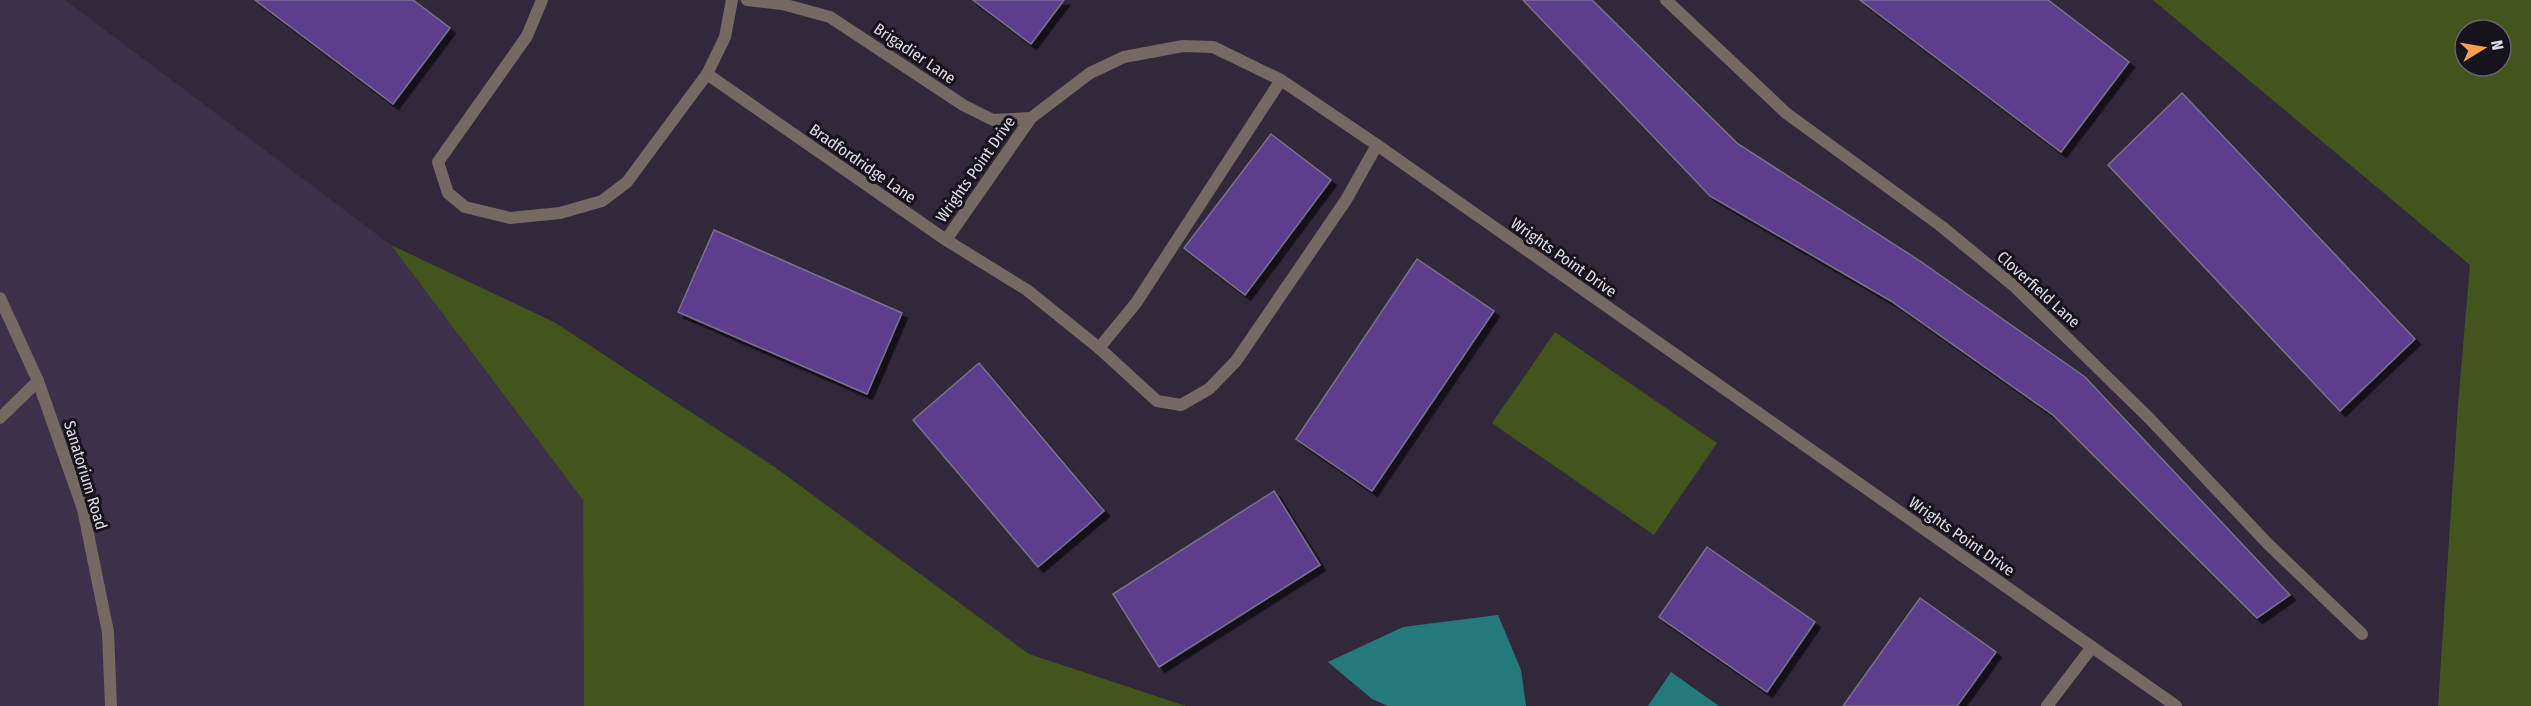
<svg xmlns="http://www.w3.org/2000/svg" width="2531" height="706" viewBox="0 0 2531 706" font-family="'Fira Sans Condensed',sans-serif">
	<defs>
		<filter id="shadow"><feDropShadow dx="5.5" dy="5.5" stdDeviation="0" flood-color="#0009"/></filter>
	</defs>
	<rect width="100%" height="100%" fill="#31283c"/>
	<path fill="#3c304a" d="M0 0H65L391 245 583 500 584 706H0Z"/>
	<g fill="#43551c" fill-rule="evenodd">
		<path d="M2153 0H2531V706H2438L2458 405 2470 265ZM2465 30H2501V66H2465Z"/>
		<path d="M391 245 554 322 776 468 1029 654 1186 706H584L583 500Z"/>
		<path d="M1555 332 1717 443 1654 535 1492 423Z"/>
	</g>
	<g fill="#26797a">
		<path d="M1498 615 1521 670 1526 706H1388L1372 699 1328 662 1403 627Z"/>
		<path d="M1671 672 1719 706H1648Z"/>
	</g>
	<g fill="#5d3d8d" stroke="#79728a" stroke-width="1.5" filter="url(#shadow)">
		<path d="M255 0H413L450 28 393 104Z"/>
		<path d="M973 0H1064L1031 44Z"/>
		<path d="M1523 0H1592L1738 144 1920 261 2085 377 2290 595 2257 618 2053 415 1891 301 1710 196Z"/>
		<path d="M1860 0H2048L2129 62 2061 152Z"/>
		<path d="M2182 93 2415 339 2340 411 2108 165Z"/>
		<path d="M1271 134 1331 180 1245 295 1184 248Z"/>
		<path d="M714 230 902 313 867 394 678 312Z"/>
		<path d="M1417 259 1494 311 1372 491 1296 439Z"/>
		<path d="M979 363 1104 511 1038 567 913 420Z"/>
		<path d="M1274 491 1320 565 1159 667 1113 594Z"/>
		<path d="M1707 547 1815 622 1767 692 1659 617Z"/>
		<path d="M1920 598 1996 652 1957 706H1843Z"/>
	</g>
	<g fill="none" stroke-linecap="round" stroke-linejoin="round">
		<g stroke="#746a63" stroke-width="12">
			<path d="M542 0 527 36 438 162 448 193 465 207 510 218 560 213 602 201 627 182 707 74 725 37 732 0"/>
			<path d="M0 298 38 381 83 509 108 632 111 706"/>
			<path d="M1099 348 1136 303 1281 80"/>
			<path d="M0 418 38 381"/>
		</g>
		<g stroke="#746a63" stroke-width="12">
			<path d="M747 0 782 4 830 17 963 105 993 120 1031 118"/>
			<path d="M1666 0 1786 113 1941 226 2014 286 2149 418 2268 544 2362 634"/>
			<path d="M707 74 946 240 1027 290 1099 348 1157 401 1181 405 1209 389 1236 361 1346 200 1377 145"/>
			<path d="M946 240 1031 118 1090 73 1124 57 1183 46 1213 47 1281 80 1377 145 2176 706"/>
			<path d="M2047 706 2092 647"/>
		</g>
	</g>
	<g text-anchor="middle" stroke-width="6" stroke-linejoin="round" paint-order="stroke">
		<g font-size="16" fill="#e1dbe8" stroke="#17131c">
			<text transform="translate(915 53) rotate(34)" y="6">Brigadier Lane</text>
			<text transform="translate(863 163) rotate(35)" y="6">Bradfordridge Lane</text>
			<text transform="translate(975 169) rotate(-55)" y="6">Wrights Point Drive</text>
			<text transform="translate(1564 257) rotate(35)" y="6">Wrights Point Drive</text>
			<text transform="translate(2039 289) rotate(42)" y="6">Cloverfield Lane</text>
			<text transform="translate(86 475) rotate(73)" y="6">Sanatorium Road</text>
			<text transform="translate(1962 536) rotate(35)" y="6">Wrights Point Drive</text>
		</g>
	</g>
	<g transform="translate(2483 48) rotate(79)"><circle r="28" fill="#17131c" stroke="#68636e" stroke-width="1.5"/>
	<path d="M0-4.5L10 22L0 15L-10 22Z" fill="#f99f4d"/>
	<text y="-9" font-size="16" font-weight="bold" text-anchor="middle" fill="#e1dbe8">N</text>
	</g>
</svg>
